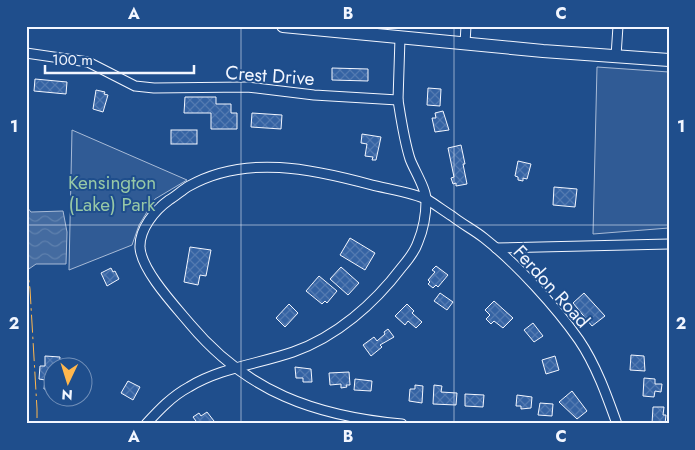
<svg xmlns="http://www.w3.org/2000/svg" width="695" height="450" viewBox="0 0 695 450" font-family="Jost,sans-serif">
	<defs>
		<pattern id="water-waves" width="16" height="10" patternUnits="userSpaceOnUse" patternTransform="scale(1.25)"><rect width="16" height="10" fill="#446ba0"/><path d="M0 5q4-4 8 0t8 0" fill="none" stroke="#5f81ae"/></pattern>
		<pattern id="building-cross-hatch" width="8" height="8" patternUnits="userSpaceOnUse" patternTransform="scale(1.25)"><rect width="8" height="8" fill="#3563a3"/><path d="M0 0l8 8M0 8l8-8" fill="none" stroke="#537ab1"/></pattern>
	</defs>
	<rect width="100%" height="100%" fill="#1f4e8c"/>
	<g fill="#305b95" stroke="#a8bbd7">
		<path d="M597 67 669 72V228L593 234Z"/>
		<path d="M72 130 187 180 155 199 139 225 132 245 69 270Z"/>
	</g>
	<path fill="url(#water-waves)" stroke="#a8bbd7" d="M26 206 31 212 63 211 67 232 66 264H36L26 271Z"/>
	<g fill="url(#building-cross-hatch)" stroke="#f2f6ff">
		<path d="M332 68 368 69V81L332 80Z"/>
		<path d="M35 79 67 82 66 94 34 91Z"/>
		<path d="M428 88 441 89 440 106 427 105Z"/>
		<path d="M96 90 105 92 104 94 108 95 103 112 93 109Z"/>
		<path d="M185 97H216V104H231V113H237V129H211V113H184Z"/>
		<path d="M443 111 449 130 435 132 432 118H436L435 113Z"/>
		<path d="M252 113 282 115 281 129 251 127Z"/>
		<rect x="171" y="130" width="26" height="14"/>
		<path d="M362 134 381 137 376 160H372L373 157 365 156 367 144 361 143Z"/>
		<path d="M461 145 465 164H463L467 184 456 186V183L453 184 451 178 454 177 448 148Z"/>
		<path d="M518 161 531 164 527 179 523 178V181L518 180V177L515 176Z"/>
		<path d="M554 187 577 189 575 207 553 205Z"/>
		<path d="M350 238 375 253 365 270 340 255Z"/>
		<path d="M190 247 211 250 206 276 200 275 198 285 184 282Z"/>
		<path d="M436 266 448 275 438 287 436 285 433 288 428 284 430 282 428 280 435 272 432 270Z"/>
		<path d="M341 267 359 283 348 295 330 279Z"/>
		<path d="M111 268 113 272 115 271 119 279 107 286 101 273Z"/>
		<path d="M319 276 337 291 327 303 325 301 322 304 306 291Z"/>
		<path d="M440 293 453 302 447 310 434 301Z"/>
		<path d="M584 293 605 316 592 326 573 303Z"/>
		<path d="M494 301 513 318 503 328 494 321 491 324 486 319 490 315 485 310Z"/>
		<path d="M289 304 298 313 285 327 276 318Z"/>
		<path d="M407 304 414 311 412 313 422 322 416 328 408 321 405 325 395 316Z"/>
		<path d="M533 323 543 336 534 342 524 330Z"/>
		<path d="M388 329 394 337 380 345 382 347 371 356 363 345 374 337 377 341 385 334 384 332Z"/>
		<path d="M631 355 644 356 645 371 630 370Z"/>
		<path d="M45 356 60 357 59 368H52V389H44L45 380 39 379 40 366H45Z"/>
		<path d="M555 356 559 370 546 374 542 360Z"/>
		<path d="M295 367 311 369 312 382H303V378H296Z"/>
		<path d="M349 372 350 385H346L347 387 341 388V384L330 385 329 373Z"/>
		<path d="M644 378 655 379V384H662L661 392 655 391 654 397 643 396Z"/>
		<path d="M355 379 372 381 371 391 354 390Z"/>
		<path d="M128 381 140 387 133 400 121 393Z"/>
		<path d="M415 385 423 386 422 403 409 401 410 389H415Z"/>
		<path d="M434 385 442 386 441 392 457 393 456 405 433 404Z"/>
		<path d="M572 391 587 411 577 419 559 402Z"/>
		<path d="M465 394 484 395 483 407 465 406Z"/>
		<path d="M517 395 532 397 531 408 521 409V406H516Z"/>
		<path d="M540 403 553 404 552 416 538 415Z"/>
		<path d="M653 407H664L663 415H666L665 424H652Z"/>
		<path d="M207 412 214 421 210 424H192L196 421 193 417 199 413 201 416Z"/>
	</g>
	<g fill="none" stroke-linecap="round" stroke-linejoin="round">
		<defs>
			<g id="street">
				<path d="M465 43 466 26"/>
				<path d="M26 53 88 62 135 86 154 88 247 87 314 95 398 100"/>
				<path d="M616 56 618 26"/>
				<path d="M496 248 669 244"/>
				<path d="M146 424C159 410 172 396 189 387 220 368 258 364 293 352 336 337 374 304 402 267 408 260 415 251 418 242 423 230 426 214 426 201 427 190 414 170 410 159 404 140 401 119 398 100L400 38"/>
				<path d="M402 424C315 416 247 392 190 324 175 306 142 271 140 248 139 229 155 210 169 200 176 196 182 190 189 186 246 154 313 169 372 185 388 189 414 193 428 200 436 205 444 211 452 216 462 224 474 230 484 238 516 263 556 307 579 340 596 365 607 396 617 424"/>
			</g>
			<path id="secondary" d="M283 26 543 51 669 60"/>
		</defs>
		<use href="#street" stroke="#f2f6ff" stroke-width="11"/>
		<use href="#secondary" stroke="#f2f6ff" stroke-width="14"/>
		<use href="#street" stroke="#1f4e8c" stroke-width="9"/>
		<use href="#secondary" stroke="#1f4e8c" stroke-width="12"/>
		<path stroke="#ffb74d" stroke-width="1" stroke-dasharray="18 4 2.5 4" stroke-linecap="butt" d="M26 258 30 289 37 409V424"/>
	</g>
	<path fill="none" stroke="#f2f6ff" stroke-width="1" stroke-opacity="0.55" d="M241 26V424M454 26V424M26 225H669"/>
	<g text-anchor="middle" stroke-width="4" stroke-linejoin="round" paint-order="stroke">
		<g font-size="19" fill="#f2f6ff" stroke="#1f4e8c">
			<text transform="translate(270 75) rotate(4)" y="7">Crest Drive</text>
			<text transform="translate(552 286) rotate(48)" y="7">Ferdon Road</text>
		</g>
		<g font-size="19" fill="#97c8a6" stroke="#1f4e8c">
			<text x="112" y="189">Kensington<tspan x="112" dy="22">(Lake) Park</tspan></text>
		</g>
	</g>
	<rect width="695" height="450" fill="none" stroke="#1f4e8c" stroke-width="55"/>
	<g transform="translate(68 382) rotate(184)"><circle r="24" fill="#1f4e8c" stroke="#7391ba"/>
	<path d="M0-4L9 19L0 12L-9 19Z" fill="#ffb74d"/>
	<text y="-8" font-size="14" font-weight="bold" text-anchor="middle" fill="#f2f6ff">N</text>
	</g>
	<path d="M45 65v8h149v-8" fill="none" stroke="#f2f6ff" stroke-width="2.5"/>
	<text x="52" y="65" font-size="15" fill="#f2f6ff" stroke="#1f4e8c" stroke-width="4" paint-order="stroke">100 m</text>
	<rect x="28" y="28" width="640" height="394" fill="none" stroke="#f2f6ff" stroke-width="2"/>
	<g font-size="16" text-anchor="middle" font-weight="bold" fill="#f2f6ff">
		<text x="134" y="19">A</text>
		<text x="348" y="19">B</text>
		<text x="561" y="19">C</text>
		<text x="14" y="132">1</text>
		<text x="681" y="132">1</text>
		<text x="14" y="329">2</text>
		<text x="681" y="329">2</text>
		<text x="134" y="442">A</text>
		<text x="348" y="442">B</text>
		<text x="561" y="442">C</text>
	</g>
</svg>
